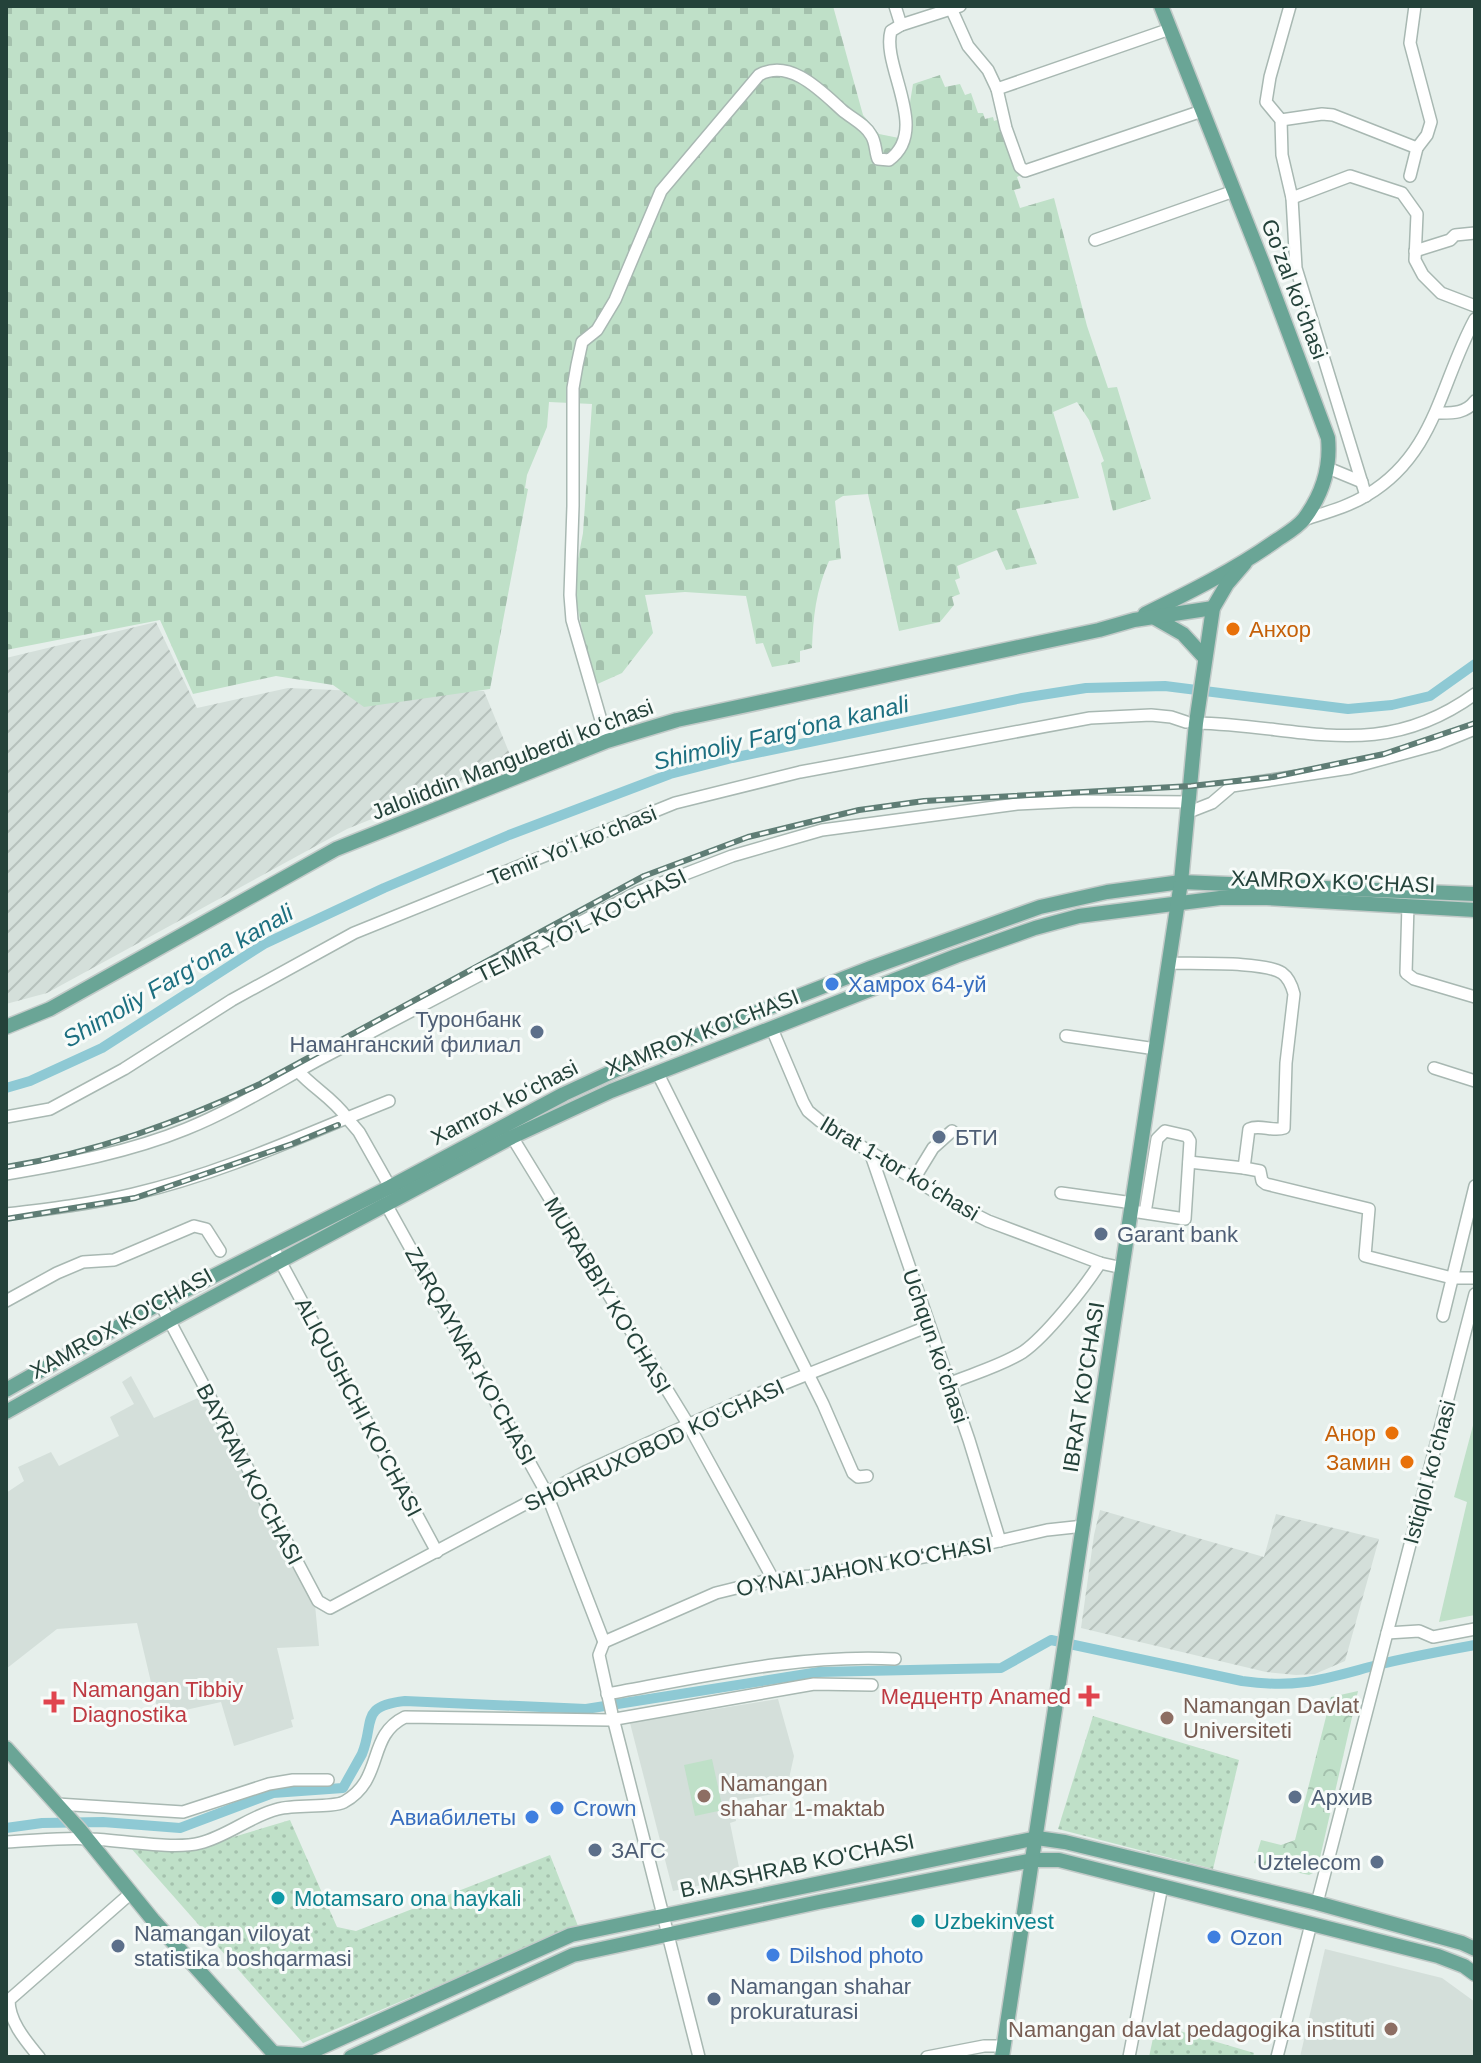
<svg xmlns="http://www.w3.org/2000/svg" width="1481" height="2063" viewBox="0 0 1481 2063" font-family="Helvetica,sans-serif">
	<defs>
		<pattern id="industrial-furrows" width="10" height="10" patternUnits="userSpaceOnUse" patternTransform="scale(2)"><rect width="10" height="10" fill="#d4dfda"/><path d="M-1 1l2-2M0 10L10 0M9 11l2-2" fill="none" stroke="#b6c1bc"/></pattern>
		<pattern id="forest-crowns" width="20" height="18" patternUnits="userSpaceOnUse" patternTransform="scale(2)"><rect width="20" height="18" fill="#bfe0c8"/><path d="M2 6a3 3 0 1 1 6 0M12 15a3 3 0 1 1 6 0" fill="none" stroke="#a4c1ad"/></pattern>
		<pattern id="cemetery-stones" width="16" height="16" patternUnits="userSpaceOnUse" patternTransform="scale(2)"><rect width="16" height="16" fill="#bfe0c8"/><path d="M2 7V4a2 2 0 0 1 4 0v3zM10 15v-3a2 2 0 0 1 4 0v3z" fill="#a4c1ad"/></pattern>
		<pattern id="park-dots" width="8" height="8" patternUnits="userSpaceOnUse" patternTransform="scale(2)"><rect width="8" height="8" fill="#bfe0c8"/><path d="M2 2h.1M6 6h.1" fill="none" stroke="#a4c1ad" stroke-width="1.8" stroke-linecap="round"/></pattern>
	</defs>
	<rect width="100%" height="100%" fill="#e6efeb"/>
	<g fill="#d4dfda">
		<path d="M131 1376 154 1418 200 1397 315 1605 319 1646 277 1648 294 1719 291 1720 293 1727 234 1746 221 1702 159 1716 137 1623 57 1629 6 1669V1493L24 1481 18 1467 51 1452 59 1466 119 1436 110 1417 134 1404 122 1382Z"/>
		<path d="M778 1699 794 1756 786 1792 733 1801 736 1821 730 1823 741 1877 673 1891 630 1723Z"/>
		<path d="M1325 1949 1442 1978 1475 2002V2057H1300Z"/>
	</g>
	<g fill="url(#industrial-furrows)">
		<path d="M156 622 197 708 288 688 381 692 484 691 513 762 347 829 47 993 6 1004V658Z"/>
		<path d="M1100 1510 1264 1557 1276 1514 1379 1539 1345 1661 1315 1674 1296 1675 1266 1672 1081 1628 1094 1535Z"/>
	</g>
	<path fill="url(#forest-crowns)" d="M1358 1691 1317 1871 1309 1875 1254 1863 1261 1840 1281 1845 1295 1840 1331 1697Z"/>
	<path fill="url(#cemetery-stones)" d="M6 6H833L863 115 879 134 904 139 913 84 940 75 945 87 960 84 965 95 971 93 978 113H983L985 119 993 117 994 121 1000 119 1021 175 1017 177 1021 188 1014 190 1020 208 1054 198 1087 326 1108 388 1117 387 1151 499 1113 511 1101 463 1104 461 1089 420 1077 402 1053 412 1079 498 1016 509 1037 564 1006 570 997 550 957 566 960 578 955 580 960 594 952 597 954 605 940 622 899 631 868 494 843 496 835 501 841 559 829 561C816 590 813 617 812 648L800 651V662L772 667 763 643 756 644 746 596 685 592 645 595 653 633 622 673 593 686 573 585 583 533 592 404 549 402 547 427 527 475 525 488 528 489 490 689 364 707 333 685 276 676 193 694 160 620 6 650Z"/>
	<g fill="url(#park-dots)">
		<path d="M1093 1716 1239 1760 1213 1869 1058 1829Z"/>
		<path d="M290 1820 337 1927 356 1931 550 1855 578 1926 303 2043 130 1847 190 1850Z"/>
		<path d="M1156 2024 1254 2053 1253 2057H1149Z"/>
	</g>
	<g fill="#bfe0c8">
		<path d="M1475 1418V1615L1439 1622 1467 1502 1454 1497Z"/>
		<path d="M712 1759 723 1810 695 1816 684 1765Z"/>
	</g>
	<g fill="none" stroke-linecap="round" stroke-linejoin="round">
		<g stroke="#8ec9d4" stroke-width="10">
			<path d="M6 1088 30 1081 102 1048 264 944 384 888 509 835 670 774 732 758 1022 698 1086 688 1165 686 1348 709 1392 705 1430 696 1475 664"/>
			<path d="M6 1828 42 1823 103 1822 180 1828 273 1793 343 1788C349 1777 356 1765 362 1754 375 1722 359 1706 405 1701L586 1709 819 1672 1001 1668 1051 1640 1242 1681C1299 1689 1324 1679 1377 1665 1409 1657 1442 1651 1475 1645"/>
		</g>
		<defs>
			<g id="minor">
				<path d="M895 6 901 25"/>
				<path d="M950 6 968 46 988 70 997 89 1006 128 1020 167 1025 171 1202 111"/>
				<path d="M1290 6 1270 77 1266 102 1281 120 1282 155 1292 198 1296 268 1366 496"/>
				<path d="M997 89 1170 29"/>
				<path d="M1281 120 1322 114 1333 115 1417 148"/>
				<path d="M1410 176 1417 148 1427 135 1431 122 1410 43 1415 6"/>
				<path d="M1292 198 1350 176 1402 193 1417 214 1415 260 1423 275 1441 293 1475 306"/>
				<path d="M1095 240 1234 191"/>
				<path d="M1415 251 1450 240 1455 235 1475 233"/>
				<path d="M1437 413C1452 413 1465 414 1475 401"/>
				<path d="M1328 468 1362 482"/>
				<path d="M1303 520C1324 513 1348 507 1367 495 1436 454 1440 383 1475 319"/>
				<path d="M1196 723C1302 725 1378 764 1475 694"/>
				<path d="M607 741 572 620 570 595 573 506V388L577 365 582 342 597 330 615 300 661 191 759 75C790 58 821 91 842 110 851 118 865 124 871 135 876 142 875 152 878 159L889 160C931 130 881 66 891 31L901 25 960 6"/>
				<path d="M1189 812 1212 803 1232 786 1350 768 1438 744 1475 729"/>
				<path d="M1408 905 1406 973 1414 979 1475 997"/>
				<path d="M1169 963C1194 964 1263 961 1282 973 1289 978 1292 986 1294 994L1286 1063 1284 1128C1273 1132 1260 1124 1249 1129L1244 1168 1189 1162"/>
				<path d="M772 1029 803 1102 808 1111 820 1121 958 1206 988 1221 1100 1263 1123 1268"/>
				<path d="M1066 1036 1156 1049"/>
				<path d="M1434 1068 1475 1081"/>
				<path d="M298 1071C313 1088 333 1098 347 1118L389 1101"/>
				<path d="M658 1074 823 1404 853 1473 858 1477 867 1476"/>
				<path d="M6 1117 50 1109 124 1069 232 1000 354 933 675 803 800 772 1090 718 1151 715 1171 717 1186 722"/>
				<path d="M512 1137 688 1424 773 1579"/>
				<path d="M870 1152 969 1440 1000 1541"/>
				<path d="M1244 1168 1260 1171 1262 1181 1266 1184 1369 1209 1365 1256 1452 1278H1475"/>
				<path d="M6 1174C66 1164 130 1152 186 1129 233 1110 274 1084 318 1060L638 892 732 856 822 830 1017 804 1078 801 1190 802"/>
				<path d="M914 1179 933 1148 952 1131"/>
				<path d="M1061 1193 1133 1203"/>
				<path d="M1132 1211 1185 1219 1190 1141 1187 1136 1165 1131 1157 1139 1145 1213"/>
				<path d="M6 1214C49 1209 91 1204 133 1194 207 1177 277 1147 347 1118L359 1132 390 1187 387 1206 546 1492 604 1642"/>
				<path d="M272 1246 437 1552"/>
				<path d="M6 1301 57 1273 83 1262 114 1260 194 1226 206 1229 220 1251"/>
				<path d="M160 1303 318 1601 330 1608 587 1471 738 1402 929 1326"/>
				<path d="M1443 1316 1475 1186"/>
				<path d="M948 1384C972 1374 1001 1366 1023 1352 1046 1336 1085 1287 1100 1263"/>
				<path d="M1387 1633 1419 1631 1433 1637 1475 1629"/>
				<path d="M604 1642 716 1593 773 1579 810 1576 947 1553 1047 1530 1084 1526"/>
				<path d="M604 1642 599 1655 612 1714 699 2057"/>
				<path d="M607 1694C702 1677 798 1654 895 1659"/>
				<path d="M57 1804 183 1812 269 1784 293 1780H328"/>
				<path d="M6 1842C34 1841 63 1837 91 1839 120 1840 174 1850 200 1843 228 1836 250 1816 278 1809 296 1804 332 1808 344 1802 385 1779 366 1736 405 1717L610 1720 814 1684 872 1685"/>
				<path d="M1317 1903 1475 1294"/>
				<path d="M39 2057C26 2041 9 2022 9 2000L131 1893"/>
				<path d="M927 2057 984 2046H1004"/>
				<path d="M1129 2057 1162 1886"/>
				<path d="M1277 2057 1311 1924"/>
			</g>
			<g id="major">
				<path d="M1145 614C1190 592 1234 570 1274 542 1284 535 1297 528 1304 519 1322 495 1331 469 1328 438L1263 264 1161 6"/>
				<path d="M1155 618 1183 634 1205 658"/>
				<path d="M6 1027 50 1009 336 849 607 741 677 720 1099 630 1134 620 1213 608"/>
				<path d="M6 1390 160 1303 390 1187 564 1094 655 1052 873 967 1040 907 1107 892 1181 882 1475 894"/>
				<path d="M6 1412 170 1320 512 1137 611 1091 956 956 1035 928 1079 916 1220 898H1267L1475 910"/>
				<path d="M6 1748 80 1830 153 1920 277 2057"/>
				<path d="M273 2053 304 2055 571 1935 1037 1838 1065 1842 1317 1903 1462 1943 1475 1949"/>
				<path d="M351 2057 573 1955 819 1902 1033 1860H1059L1438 1956 1464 1966 1475 1974"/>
				<path d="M1002 2057 1181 882 1196 723 1213 608 1227 584 1245 563"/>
			</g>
		</defs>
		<use href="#minor" stroke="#a8b8b2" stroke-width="14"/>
		<use href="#major" stroke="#c2cac8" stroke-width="17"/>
		<use href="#minor" stroke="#fff" stroke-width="11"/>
		<use href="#major" stroke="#6aa596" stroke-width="14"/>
		<defs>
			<g id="rail">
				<path d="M6 1167C97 1152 177 1123 260 1084L644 876 748 837 859 810 924 801 1191 786 1273 777 1384 754 1475 723"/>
				<path d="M6 1219 135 1198 292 1144 338 1125"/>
			</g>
		</defs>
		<use href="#rail" stroke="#5f7d75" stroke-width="6"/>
		<use href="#rail" stroke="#f7fbf9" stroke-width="3" stroke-dasharray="9" stroke-linecap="butt"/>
	</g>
	<g fill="#e8710a" stroke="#f7fbf9" stroke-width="3">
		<circle cx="1233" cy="629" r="8"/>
		<circle cx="1392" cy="1433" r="8"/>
		<circle cx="1407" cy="1462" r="8"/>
	</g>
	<g fill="#3f7fe0" stroke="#f7fbf9" stroke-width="3">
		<circle cx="832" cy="984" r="8"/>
		<circle cx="557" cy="1808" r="8"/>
		<circle cx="532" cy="1817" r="8"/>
		<circle cx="1214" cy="1937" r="8"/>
		<circle cx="773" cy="1955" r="8"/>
	</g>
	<g fill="#5c6f8a" stroke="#f7fbf9" stroke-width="3">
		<circle cx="537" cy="1032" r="8"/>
		<circle cx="939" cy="1137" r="8"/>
		<circle cx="1101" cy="1234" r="8"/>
		<circle cx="1295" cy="1797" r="8"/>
		<circle cx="595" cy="1850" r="8"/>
		<circle cx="1377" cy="1862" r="8"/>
		<circle cx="118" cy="1946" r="8"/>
		<circle cx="714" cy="1999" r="8"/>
	</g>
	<g fill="#e0444e" stroke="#f7fbf9" stroke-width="3">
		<path d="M1085 1684h8v8h8v8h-8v8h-8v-8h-8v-8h8z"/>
		<path d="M50 1690h8v8h8v8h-8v8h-8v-8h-8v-8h8z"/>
	</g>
	<g fill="#8d6e63" stroke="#f7fbf9" stroke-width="3">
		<circle cx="1167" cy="1718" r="8"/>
		<circle cx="704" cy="1796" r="8"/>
		<circle cx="1391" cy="2029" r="8"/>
	</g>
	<g fill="#0f9aa8" stroke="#f7fbf9" stroke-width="3">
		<circle cx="278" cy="1898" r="8"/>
		<circle cx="918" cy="1921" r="8"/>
	</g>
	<g text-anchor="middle" stroke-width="6" stroke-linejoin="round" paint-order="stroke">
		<g font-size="22" fill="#24423a" stroke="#f7fbf9">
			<text transform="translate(1295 289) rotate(69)" y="8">Goʻzal koʻchasi</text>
			<text transform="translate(512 759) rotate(-21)" y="8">Jaloliddin Manguberdi koʻchasi</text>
			<text transform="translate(572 845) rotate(-22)" y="8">Temir Yoʻl koʻchasi</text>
			<text transform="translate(1333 881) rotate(2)" y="8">XAMROX KO'CHASI</text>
			<text transform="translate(581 925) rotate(-26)" y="8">TEMIR YO'L KO'CHASI</text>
			<text transform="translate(702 1032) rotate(-21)" y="8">XAMROX KO'CHASI</text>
			<text transform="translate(504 1102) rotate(-27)" y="8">Xamrox koʻchasi</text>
			<text transform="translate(900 1168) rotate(31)" y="8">Ibrat 1-tor koʻchasi</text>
			<text transform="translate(608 1295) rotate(59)" y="8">MURABBIY KO‘CHASI</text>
			<text transform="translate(121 1323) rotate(-29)" y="8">XAMROX KO'CHASI</text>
			<text transform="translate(936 1346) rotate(71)" y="8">Uchqun koʻchasi</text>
			<text transform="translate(471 1356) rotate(61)" y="8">ZARQAYNAR KO‘CHASI</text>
			<text transform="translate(1083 1387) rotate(-81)" y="8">IBRAT KO'CHASI</text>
			<text transform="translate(359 1407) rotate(62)" y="8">ALIQUSHCHI KO‘CHASI</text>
			<text transform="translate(654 1445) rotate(-25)" y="8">SHOHRUXOBOD KO'CHASI</text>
			<text transform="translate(1429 1472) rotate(-75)" y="8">Istiqlol koʻchasi</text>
			<text transform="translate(250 1474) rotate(62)" y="8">BAYRAM KO‘CHASI</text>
			<text transform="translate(864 1566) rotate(-10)" y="8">OYNAI JAHON KO‘CHASI</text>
			<text transform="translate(797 1865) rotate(-12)" y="8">B.MASHRAB KO'CHASI</text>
		</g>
		<g font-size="22" fill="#c56008" stroke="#f7fbf9" text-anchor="end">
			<text x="1249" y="637" text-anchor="start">Анхор</text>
			<text x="1376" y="1441">Анор</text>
			<text x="1391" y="1470">Замин</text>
		</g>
		<g font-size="22" fill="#366cbe" stroke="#f7fbf9" text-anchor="start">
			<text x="848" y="992">Хамрох 64-уй</text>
			<text x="573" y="1816">Crown</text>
			<text x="516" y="1825" text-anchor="end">Авиабилеты</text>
			<text x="1230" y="1945">Ozon</text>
			<text x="789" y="1963">Dilshod photo</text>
		</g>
		<g font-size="22" fill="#4e5e75" stroke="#f7fbf9" text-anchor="start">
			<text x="521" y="1027" text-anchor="end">Туронбанк<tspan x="521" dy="25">Наманганский филиал</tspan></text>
			<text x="955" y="1145">БТИ</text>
			<text x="1117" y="1242">Garant bank</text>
			<text x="1311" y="1805">Архив</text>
			<text x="611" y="1858">ЗАГС</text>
			<text x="1361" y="1870" text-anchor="end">Uztelecom</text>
			<text x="134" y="1941">Namangan viloyat<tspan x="134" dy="25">statistika boshqarmasi</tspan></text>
			<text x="730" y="1994">Namangan shahar<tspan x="730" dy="25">prokuraturasi</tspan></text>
		</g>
		<g font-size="22" fill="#be3a42" stroke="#f7fbf9" text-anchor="start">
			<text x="72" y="1697">Namangan Tibbiy<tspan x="72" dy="25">Diagnostika</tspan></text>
			<text x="1071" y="1704" text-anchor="end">Медцентр Anamed</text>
		</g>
		<g font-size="22" fill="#785e54" stroke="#f7fbf9" text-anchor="start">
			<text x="1183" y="1713">Namangan Davlat<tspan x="1183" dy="25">Universiteti</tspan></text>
			<text x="720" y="1791">Namangan<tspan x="720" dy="25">shahar 1-maktab</tspan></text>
			<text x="1375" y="2037" text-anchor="end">Namangan davlat pedagogika instituti</text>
		</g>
		<g font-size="22" fill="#0d838f" stroke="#f7fbf9" text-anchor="start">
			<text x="294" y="1906">Motamsaro ona haykali</text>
			<text x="934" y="1929">Uzbekinvest</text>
		</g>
		<g font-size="24" font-style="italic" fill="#1c6f80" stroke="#f7fbf9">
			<text transform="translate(781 733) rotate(-13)" y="8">Shimoliy Fargʻona kanali</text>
			<text transform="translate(178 976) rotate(-30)" y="8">Shimoliy Fargʻona kanali</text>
		</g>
	</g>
	<rect width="1481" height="2063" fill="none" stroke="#24423a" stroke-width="16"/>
</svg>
